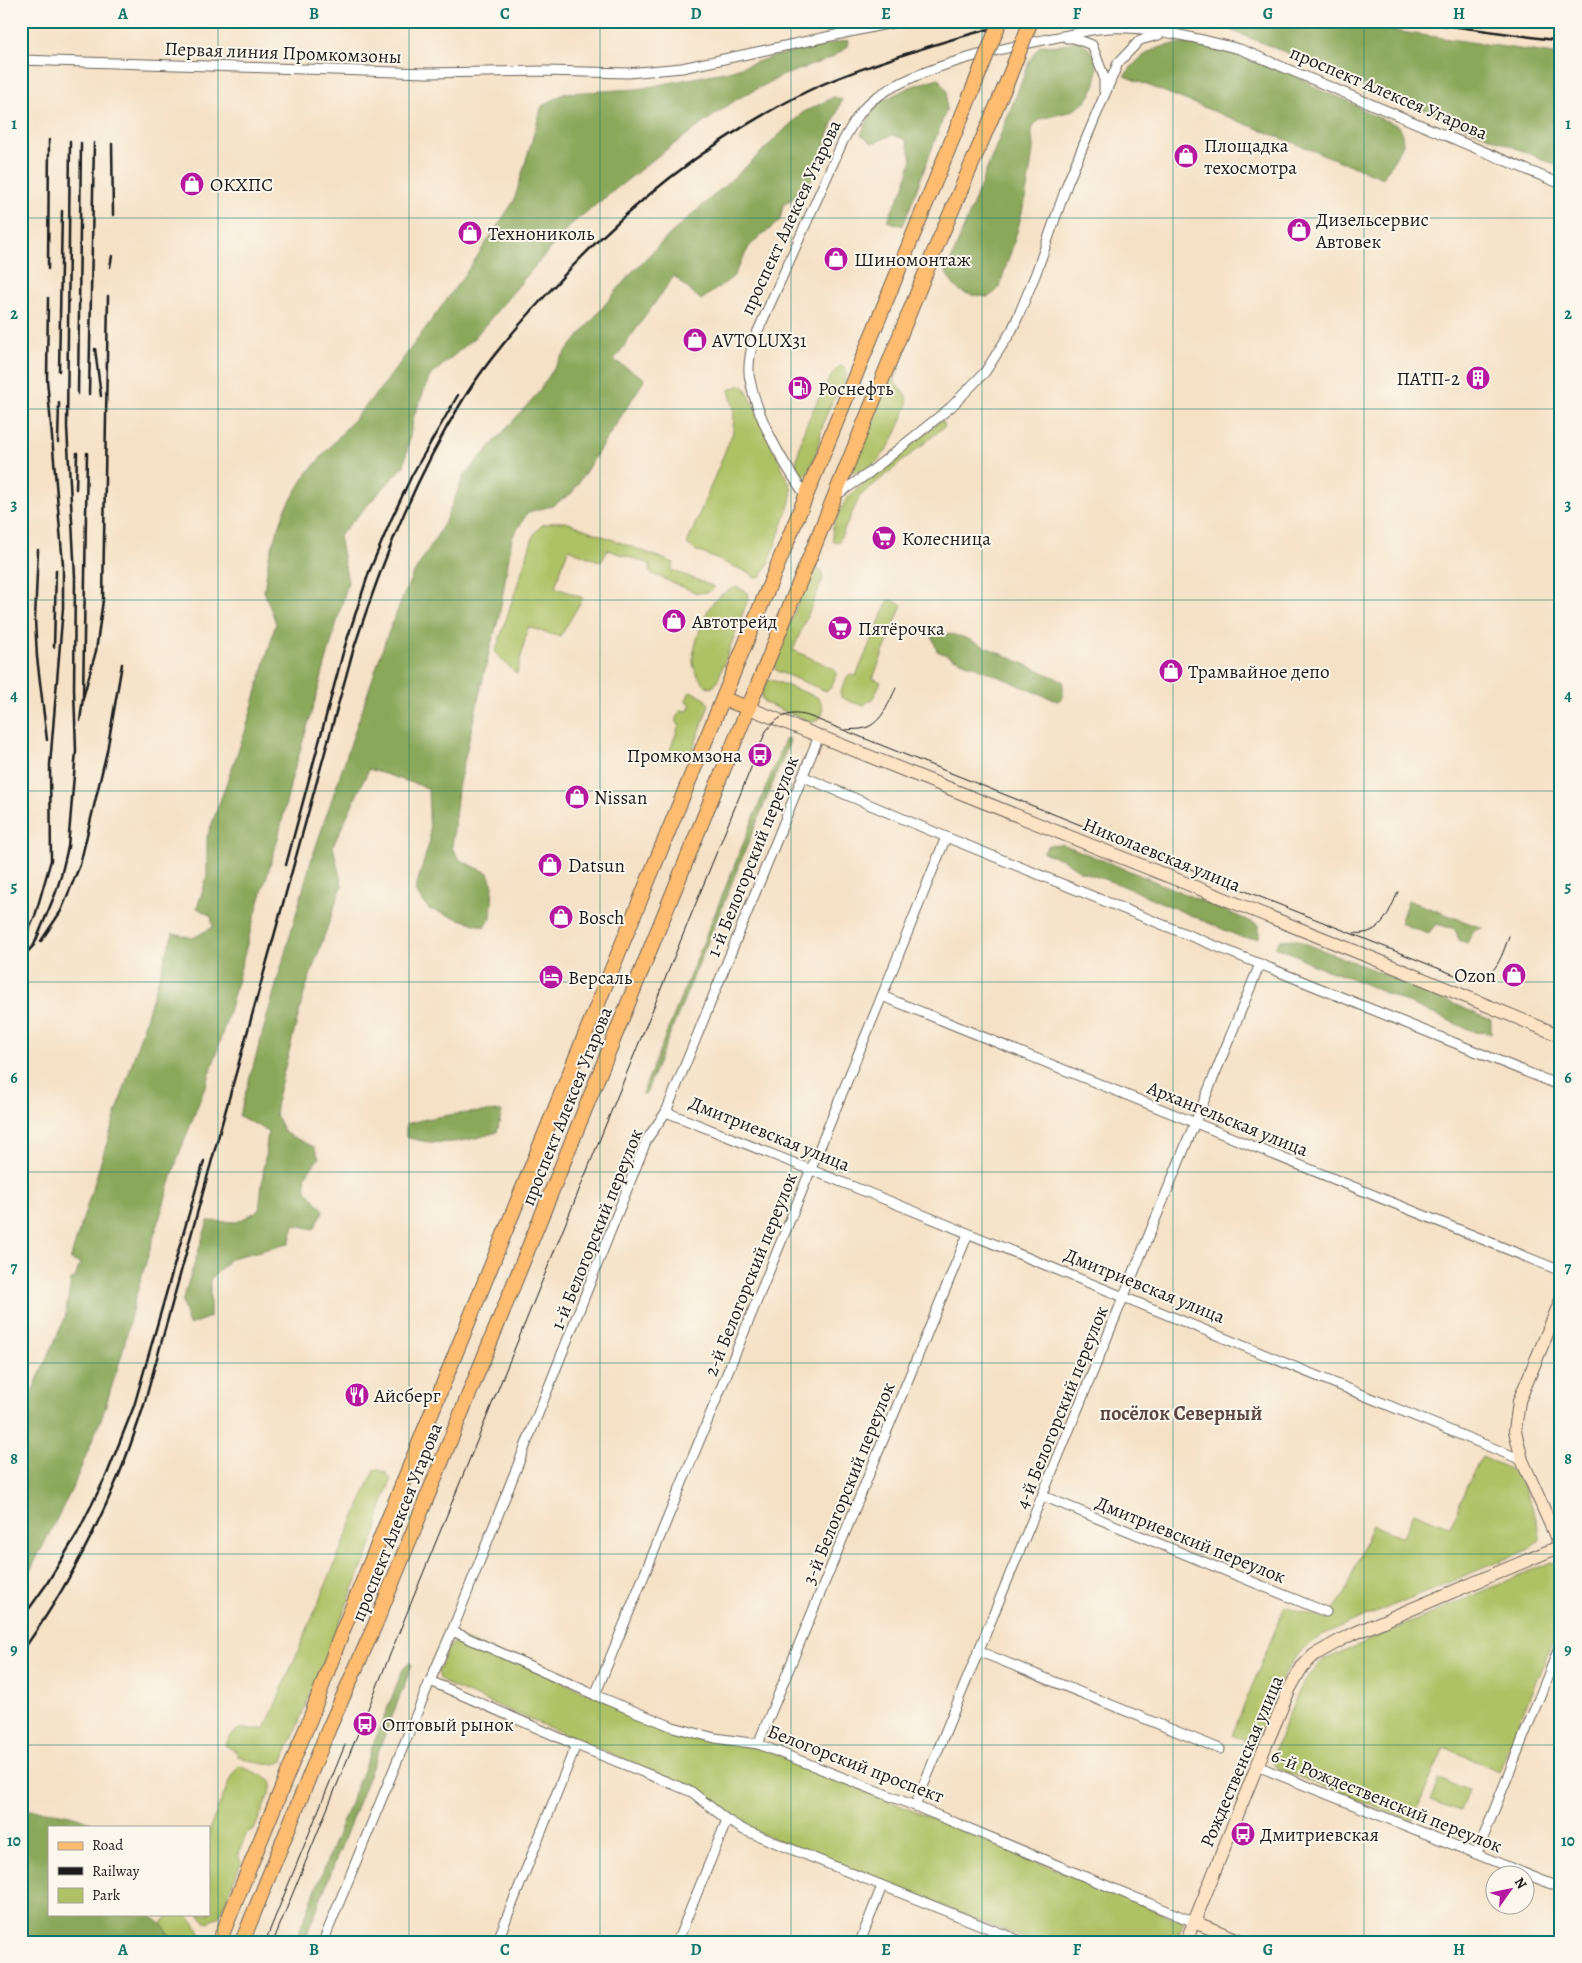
<svg xmlns="http://www.w3.org/2000/svg" width="1582" height="1963" viewBox="0 0 1582 1963" font-family="Alegreya,serif">
	<rect width="100%" height="100%" fill="#fbf7ec"/>
	<filter id="ink" filterUnits="userSpaceOnUse"><feTurbulence type="fractalNoise" baseFrequency=".02" numOctaves="2"/><feDisplacementMap in="SourceGraphic" scale="10" xChannelSelector="R" yChannelSelector="G"/><feConvolveMatrix kernelMatrix="1 2 1 2 8 2 1 2 1" color-interpolation-filters="sRGB"/></filter>
	<filter id="wash" filterUnits="userSpaceOnUse"><feTurbulence type="fractalNoise" baseFrequency=".0096" numOctaves="4" result="noise"/><feDisplacementMap in="SourceGraphic" scale="20" xChannelSelector="R" yChannelSelector="G"/><feGaussianBlur stdDeviation="1.12" result="paint"/><feColorMatrix in="noise" values="0 0 0 0 0 0 0 0 0 0 0 0 0 0 0 0 0 1.4 0 .05"/><feComposite in="paint" operator="in"/></filter>
	<g filter="url(#wash)">
		<rect width="100%" height="100%" fill="#f5e1c6"/>
		<g fill="#aec165" stroke="#656e40">
			<path d="M897 360 901 362 895 382C900 392 910 394 907 407 896 432 888 459 862 472L851 471Z"/>
			<path d="M841 366 846 369C848 385 835 395 829 408 819 429 820 452 808 472 805 476 803 477 798 476L795 472V467C798 456 800 444 803 433 808 420 830 370 841 366Z"/>
			<path d="M741 385 746 389 792 489 790 502 769 563 761 576 754 578 752 574 695 550 687 544 733 432 734 409 729 390Z"/>
			<path d="M940 421H943L945 426 860 496 838 543 834 542C828 528 840 510 848 497Z"/>
			<path d="M555 522H566L674 563 671 570 715 587 709 592 697 593 650 573V564L608 550 601 562 568 549 555 587 583 598 560 637 528 627 517 674 495 653 534 534 542 525Z"/>
			<path d="M817 569 821 571 823 579 793 650 835 669 836 675 831 688 826 691 777 671 774 667V662L810 573Z"/>
			<path d="M738 587 747 593 748 599 717 682 713 687 709 688C701 681 694 673 693 662 692 650 704 614 712 604 718 595 728 590 738 587Z"/>
			<path d="M891 600 902 605 873 678 881 682 873 698 864 705C857 705 847 700 841 697L840 693 848 676 850 674 856 676 888 601Z"/>
			<path d="M768 680H772L817 697C826 705 825 721 811 722L765 703 761 697 764 686Z"/>
			<path d="M692 692 704 698 709 705 693 750 683 757 673 754 670 750 679 725 676 721 681 710 688 711 691 704 686 701 689 693Z"/>
			<path d="M1482 1457C1490 1461 1509 1467 1514 1473 1524 1485 1541 1525 1540 1540L1529 1549 1322 1635C1312 1643 1300 1650 1293 1661 1276 1685 1266 1719 1254 1745L1232 1735 1285 1606 1327 1620 1344 1595 1372 1525 1403 1537 1414 1512 1450 1527 1471 1476Z"/>
			<path d="M375 1469 386 1473 391 1480 379 1515 377 1531 283 1761C268 1769 253 1761 238 1756L237 1752 225 1745 230 1737 239 1729H265Z"/>
			<path d="M1551 1562 1561 1565V1621L1499 1771 1444 1747 1412 1821 1281 1770 1273 1764V1756C1286 1723 1296 1683 1324 1660Z"/>
			<path d="M457 1640H465L681 1733 760 1748 1184 1922 1176 1942H1033L740 1825C720 1811 703 1794 681 1783L446 1684 440 1679 438 1671 449 1647Z"/>
			<path d="M239 1766 268 1778 272 1783 271 1789 255 1828 247 1833 238 1854 241 1863 219 1917 209 1922 204 1920 199 1914H209V1830L232 1775Z"/>
			<path d="M1439 1779 1468 1790 1460 1811 1431 1800Z"/>
			<path d="M170 1914C174 1914 179 1913 183 1914 194 1917 201 1932 202 1942H171L170 1935 161 1924Z"/>
		</g>
		<g fill="#8aa75a" stroke="#53623b">
			<path d="M1208 21H1324L1561 55V167L1327 69Z"/>
			<path d="M1078 39C1093 51 1099 58 1096 78 1088 126 1040 107 1033 128 1030 134 1034 143 1033 150 1028 191 1019 231 1005 269 1003 275 1001 285 997 290 995 293 991 295 988 297 964 294 958 295 946 273L1030 60 1040 45C1055 46 1065 46 1078 39Z"/>
			<path d="M848 40 847 47 831 58 782 76 737 99 663 152 570 225 474 338 430 376 414 416 404 466 339 536 348 582 317 694 291 781 278 839 251 929 231 1005 210 1074 178 1157 134 1302 122 1354 102 1417 72 1489 30 1571 21 1582V1416L65 1318 71 1280 75 1278 80 1263 70 1260 173 933 193 938 213 927 211 916 197 908 207 877V837L245 732 276 623 264 591 269 556 285 510 305 476 386 382 466 273 514 201 542 106 565 93 638 89 729 71 775 56Z"/>
			<path d="M1205 43 1225 45 1255 62 1294 74 1322 91 1346 100 1372 115 1397 125 1402 132 1403 145 1383 178 1124 76C1151 42 1164 45 1205 43Z"/>
			<path d="M938 78 947 91 946 111 903 226 887 221 904 187 912 159 906 140 893 135 872 143 861 134 876 104 910 87Z"/>
			<path d="M834 97 842 100 808 188 783 205 780 220 770 229 761 235 749 247 733 277 701 300 674 276 614 360 645 379 572 493 552 506 528 512 512 538 499 617 491 644 458 788 452 848 460 860 488 873 493 886 491 918 484 927 429 909 415 891 430 840 428 788 369 769 333 846 342 886 305 990 278 1094 275 1114 285 1133 314 1147 319 1158 305 1176 306 1190 324 1210 314 1229 294 1225 289 1244 231 1258 210 1280V1317L189 1325 182 1302 208 1221 237 1222 259 1210 268 1131 239 1116 311 861 387 636 411 578 444 524 464 476 537 394 560 359 632 272 668 236 749 164 802 113Z"/>
			<path d="M940 632 963 637 1063 681V698L1057 701 937 651 932 636Z"/>
			<path d="M788 737 790 741 645 1095 642 1094 785 740Z"/>
			<path d="M1062 844 1142 876 1259 925V938H1243L1121 885 1080 871 1064 860 1043 852 1049 845Z"/>
			<path d="M1408 900 1482 928 1473 931 1467 943 1459 940 1455 929 1436 924 1428 934 1400 923Z"/>
			<path d="M1294 939 1374 970 1491 1020V1033L1475 1032 1353 979 1313 965 1296 955 1275 947 1281 940Z"/>
			<path d="M502 1111 497 1132C466 1142 438 1147 406 1137V1124C437 1115 470 1112 502 1111Z"/>
			<path d="M410 1662 412 1665 304 1942H295L403 1669Z"/>
			<path d="M21 1810C46 1810 78 1813 99 1827H49V1914H149C159 1922 169 1929 171 1942H21Z"/>
		</g>
	</g>
	<g filter="url(#ink)">
		<g fill="none" stroke-linecap="round" stroke-linejoin="round">
			<defs>
				<g id="street">
					<path d="M1067 38H1074L1092 45 1104 77V91"/>
					<path d="M21 60 427 73 544 71 628 73 682 68 901 21"/>
					<path d="M806 496C783 463 758 420 750 380 747 368 750 354 753 342L843 141C852 125 862 106 878 96 924 65 999 49 1053 38 1079 33 1102 26 1128 28 1166 30 1203 40 1240 49L1561 184"/>
					<path d="M835 496 869 473 951 407 985 372 1012 330 1020 312 1036 273 1068 182 1118 63 1140 40 1159 35"/>
					<path d="M802 776 946 837 1561 1086"/>
					<path d="M882 996 1561 1271"/>
					<path d="M666 1112 889 1201 1522 1460"/>
					<path d="M1043 1496 1326 1612"/>
					<path d="M452 1631 595 1695 673 1727 715 1738 758 1744 915 1806 1194 1922"/>
					<path d="M978 1651 1220 1749"/>
					<path d="M430 1681 576 1745 692 1792 727 1820 744 1830 1023 1942"/>
					<path d="M595 1695 882 996 946 837"/>
					<path d="M758 1744 968 1234"/>
					<path d="M1257 1766 1561 1888"/>
					<path d="M915 1806 1260 964"/>
					<path d="M1477 1853 1561 1643"/>
					<path d="M323 1942 430 1681 452 1631 647 1139 666 1112 819 736"/>
					<path d="M497 1942 576 1745"/>
					<path d="M677 1942 727 1820"/>
					<path d="M860 1942 882 1886"/>
				</g>
				<g id="secondary">
					<path d="M749 708 1377 960 1561 1036"/>
					<path d="M1560 1546 1522 1460 1515 1431 1519 1401 1561 1300"/>
					<path d="M1194 1922 1244 1942"/>
					<path d="M1186 1942 1257 1766 1290 1688 1302 1667 1314 1655 1348 1636 1561 1546"/>
				</g>
				<g id="primary">
					<path d="M723 699 749 708"/>
					<path d="M219 1942 310 1719 339 1640 627 932 973 89"/>
					<path d="M242 1942 329 1728 375 1625 934 252 1007 82"/>
				</g>
			</defs>
			<use href="#street" stroke="#686158" stroke-width="11"/>
			<use href="#secondary" stroke="#686158" stroke-width="14"/>
			<use href="#primary" stroke="#686158" stroke-width="16"/>
			<use href="#street" stroke="#fff" stroke-width="9"/>
			<use href="#secondary" stroke="#fee4c5" stroke-width="12"/>
			<use href="#primary" stroke="#fdbc6f" stroke-width="14"/>
			<g stroke="#1c1c1c" stroke-width="1">
				<path d="M845 730C851 729 859 730 865 728 882 723 889 702 896 688"/>
				<path d="M1354 933C1381 937 1389 912 1398 892"/>
				<path d="M265 1942 345 1745"/>
				<path d="M273 1942 766 731C779 715 792 710 811 717L1465 979C1495 983 1501 958 1509 936"/>
			</g>
			<g stroke="#1c1c1c" stroke-width="2.5">
				<path d="M1414 21 1561 41"/>
				<path d="M112 144 113 215"/>
				<path d="M110 267 112 256"/>
				<path d="M48 269 49 140"/>
				<path d="M95 349 101 396"/>
				<path d="M59 371 62 211"/>
				<path d="M78 394 81 143"/>
				<path d="M89 394 94 143"/>
				<path d="M58 442 59 403"/>
				<path d="M76 489 77 453"/>
				<path d="M38 550 35 619 37 657 47 740"/>
				<path d="M54 647 56 570"/>
				<path d="M83 698 96 651 103 600 108 296"/>
				<path d="M80 721 83 698 87 453"/>
				<path d="M286 865 344 649 369 572 391 520 412 475 458 395"/>
				<path d="M41 941 61 911 80 865 107 751 122 664"/>
				<path d="M21 947 35 916 51 860 50 765 63 608V565L47 379 48 298"/>
				<path d="M21 959 34 945 56 892 61 876 68 847 76 751 74 689 75 577 67 427 70 141"/>
				<path d="M21 1620 46 1585 77 1534 107 1474 134 1406 204 1161"/>
				<path d="M21 1653C59 1600 93 1537 118 1477 128 1454 136 1429 144 1405L353 651C382 562 414 479 464 398 487 361 517 327 546 295 618 214 703 144 800 95 826 81 854 72 882 62 928 46 974 32 1022 21"/>
			</g>
			<defs>
				<g id="primary-bridge">
					<path d="M1007 82 1031 21"/>
					<path d="M973 89 1000 21"/>
				</g>
			</defs>
			<use href="#primary-bridge" stroke="#686158" stroke-width="16" stroke-linecap="butt"/>
			<use href="#primary-bridge" stroke="#fdbc6f" stroke-width="14"/>
		</g>
	</g>
	<path fill="none" stroke="#0f766e" stroke-width="1" stroke-opacity="0.55" d="M218 21V1942M409 21V1942M600 21V1942M791 21V1942M982 21V1942M1173 21V1942M1364 21V1942M21 218H1561M21 409H1561M21 600H1561M21 791H1561M21 982H1561M21 1172H1561M21 1363H1561M21 1554H1561M21 1745H1561"/>
	<defs>
		<symbol id="shop-disc" viewBox="-11 -11 22 22"><circle r="9.5" fill="#b5179e" stroke="#fbf7ec"/><path d="M-5-2.5h2.3a2.7 3.5 0 0 1 5.4 0H5L5.5 6h-11ZM-1.5-2.5h3a1.5 2.3 0 0 0-3 0Z" fill="#fff"/></symbol>
		<symbol id="building-disc" viewBox="-11 -11 22 22"><circle r="9.5" fill="#b5179e" stroke="#fbf7ec"/><path d="M-4-6H4V6H1V3H-1V6H-4ZM-2.5-4.3h1.7v1.8h-1.7ZM.8-4.3h1.7v1.8H.8ZM-2.5-1h1.7V.8h-1.7ZM.8-1h1.7V.8H.8Z" fill="#fff"/></symbol>
		<symbol id="fuel-disc" viewBox="-11 -11 22 22"><circle r="9.5" fill="#b5179e" stroke="#fbf7ec"/><path d="M-5.5-6h7V0h2V4h1.3V-2.5L3-4.5l.8-.8L6-3V5H2.5V1h-1V6h-7ZM-4.2-4.7v3.2H.2V-4.7Z" fill="#fff"/></symbol>
		<symbol id="supermarket-disc" viewBox="-11 -11 22 22"><circle r="9.5" fill="#b5179e" stroke="#fbf7ec"/><path d="M-6-5.5h2.5l.6 2H6L4.5 2H-2.5L-4.4-4H-6ZM-1.5 3.2a1.3 1.3 0 1 0 .1 0ZM3 3.2a1.3 1.3 0 1 0 .1 0Z" fill="#fff"/></symbol>
		<symbol id="bus-disc" viewBox="-11 -11 22 22"><circle r="9.5" fill="#b5179e" stroke="#fbf7ec"/><path d="M-5-6H5V4H4V6H2V4H-2V6H-4V4H-5ZM-3.5-4V0h7V-4ZM-3.5 1.2v1.5H-2V1.2ZM2 1.2v1.5H3.5V1.2Z" fill="#fff"/></symbol>
		<symbol id="hotel-disc" viewBox="-11 -11 22 22"><circle r="9.5" fill="#b5179e" stroke="#fbf7ec"/><path d="M-6-4.5h1.5V1H6V5H4.5V3h-9V5H-6ZM-4 0a1.8 1.8 0 1 1 3.6 0ZM.5 0V-2.5h3Q6-2.5 6 0Z" fill="#fff"/></symbol>
		<symbol id="restaurant-disc" viewBox="-11 -11 22 22"><circle r="9.5" fill="#b5179e" stroke="#fbf7ec"/><path d="M-5-6h1v4h1v-4h1v4h1v-4h1v5L-1.5 .5V6h-2V.5L-5-1ZM5-6V6H3V1.5H1.5Q1.5-4 5-6Z" fill="#fff"/></symbol>
	</defs>
	<g fill-rule="evenodd">
		<use href="#shop-disc" x="1172" y="142" width="28" height="28"/>
		<use href="#shop-disc" x="178" y="170" width="28" height="28"/>
		<use href="#shop-disc" x="1285" y="216" width="28" height="28"/>
		<use href="#shop-disc" x="456" y="219" width="28" height="28"/>
		<use href="#shop-disc" x="822" y="245" width="28" height="28"/>
		<use href="#shop-disc" x="681" y="326" width="28" height="28"/>
		<use href="#building-disc" x="1464" y="364" width="28" height="28"/>
		<use href="#fuel-disc" x="786" y="374" width="28" height="28"/>
		<use href="#supermarket-disc" x="870" y="524" width="28" height="28"/>
		<use href="#shop-disc" x="660" y="607" width="28" height="28"/>
		<use href="#supermarket-disc" x="826" y="614" width="28" height="28"/>
		<use href="#shop-disc" x="1157" y="657" width="28" height="28"/>
		<use href="#bus-disc" x="746" y="741" width="28" height="28"/>
		<use href="#shop-disc" x="563" y="783" width="28" height="28"/>
		<use href="#shop-disc" x="536" y="851" width="28" height="28"/>
		<use href="#shop-disc" x="547" y="903" width="28" height="28"/>
		<use href="#shop-disc" x="1500" y="961" width="28" height="28"/>
		<use href="#hotel-disc" x="537" y="963" width="28" height="28"/>
		<use href="#restaurant-disc" x="343" y="1381" width="28" height="28"/>
		<use href="#bus-disc" x="351" y="1710" width="28" height="28"/>
		<use href="#bus-disc" x="1229" y="1820" width="28" height="28"/>
	</g>
	<g text-anchor="middle" stroke-width="4" stroke-linejoin="round" paint-order="stroke">
		<g font-size="19" fill="#1c1c1c" stroke="#fbf7ec">
			<text transform="translate(283 52) rotate(2)" y="7">Первая линия Промкомзоны</text>
			<text transform="translate(1389 92) rotate(23)" y="7">проспект Алексея Угарова</text>
			<text transform="translate(790 217) rotate(-65)" y="7">проспект Алексея Угарова</text>
			<text transform="translate(1162 854) rotate(22)" y="7">Николаевская улица</text>
			<text transform="translate(752 856) rotate(-68)" y="7">1-й Белогорский переулок</text>
			<text transform="translate(566 1106) rotate(-68)" y="7">проспект Алексея Угарова</text>
			<text transform="translate(1228 1118) rotate(22)" y="7">Архангельская улица</text>
			<text transform="translate(770 1133) rotate(22)" y="7">Дмитриевская улица</text>
			<text transform="translate(596 1229) rotate(-68)" y="7">1-й Белогорский переулок</text>
			<text transform="translate(750 1274) rotate(-68)" y="7">2-й Белогорский переулок</text>
			<text transform="translate(1145 1285) rotate(22)" y="7">Дмитриевская улица</text>
			<text transform="translate(1061 1407) rotate(-68)" y="7">4-й Белогорский переулок</text>
			<text transform="translate(848 1483) rotate(-68)" y="7">3-й Белогорский переулок</text>
			<text transform="translate(396 1522) rotate(-68)" y="7">проспект Алексея Угарова</text>
			<text transform="translate(1191 1539) rotate(22)" y="7">Дмитриевский переулок</text>
			<text transform="translate(1241 1761) rotate(-67)" y="7">Рождественская улица</text>
			<text transform="translate(856 1763) rotate(21)" y="7">Белогорский проспект</text>
			<text transform="translate(1387 1800) rotate(22)" y="7">6-й Рождественский переулок</text>
		</g>
		<g font-size="19" fill="#1c1c1c" stroke="#fbf7ec" text-anchor="start">
			<text x="1204" y="152">Площадка<tspan x="1204" dy="22">техосмотра</tspan></text>
			<text x="210" y="191">ОКХПС</text>
			<text x="1316" y="226">Дизельсервис<tspan x="1316" dy="22">Автовек</tspan></text>
			<text x="488" y="240">Технониколь</text>
			<text x="854" y="266">Шиномонтаж</text>
			<text x="712" y="347">AVTOLUX31</text>
			<text x="1460" y="385" text-anchor="end">ПАТП-2</text>
			<text x="818" y="395">Роснефть</text>
			<text x="902" y="545">Колесница</text>
			<text x="692" y="628">Автотрейд</text>
			<text x="858" y="635">Пятёрочка</text>
			<text x="1188" y="678">Трамвайное депо</text>
			<text x="742" y="762" text-anchor="end">Промкомзона</text>
			<text x="594" y="804">Nissan</text>
			<text x="568" y="872">Datsun</text>
			<text x="578" y="924">Bosch</text>
			<text x="1496" y="982" text-anchor="end">Ozon</text>
			<text x="568" y="984">Версаль</text>
			<text x="374" y="1402">Айсберг</text>
			<text x="382" y="1731">Оптовый рынок</text>
			<text x="1260" y="1841">Дмитриевская</text>
		</g>
		<g font-size="20" font-weight="bold" fill="#5c4742" stroke="#fbf7ec">
			<text x="1181" y="1420">посёлок Северный</text>
		</g>
	</g>
	<rect width="1582" height="1963" fill="none" stroke="#fbf7ec" stroke-width="55"/>
	<rect x="48" y="1826" width="162" height="90" fill="#fbf7ec" stroke="#a29f99"/>
	<rect x="58" y="1842" width="25" height="8" fill="#fdbc6f" stroke="#a29f99"/>
	<text x="92" y="1850" font-size="15" fill="#1c1c1c">Road</text>
	<rect x="58" y="1867" width="25" height="8" fill="#1c1c1c" stroke="#a29f99"/>
	<text x="92" y="1876" font-size="15" fill="#1c1c1c">Railway</text>
	<rect x="58" y="1888" width="25" height="15" fill="#aec165" stroke="#a29f99"/>
	<text x="92" y="1900" font-size="15" fill="#1c1c1c">Park</text>
	<g transform="translate(1510 1890) rotate(57)"><circle r="24" fill="#fbf7ec" stroke="#a29f99"/>
	<path d="M0-4L9 19L0 12L-9 19Z" fill="#b5179e"/>
	<text y="-8" font-size="14" font-weight="bold" text-anchor="middle" fill="#1c1c1c">N</text>
	</g>
	<rect x="28" y="28" width="1526" height="1908" fill="none" stroke="#0f766e" stroke-width="2"/>
	<g font-size="16" text-anchor="middle" font-weight="bold" fill="#0f766e">
		<text x="123" y="19">A</text>
		<text x="314" y="19">B</text>
		<text x="505" y="19">C</text>
		<text x="696" y="19">D</text>
		<text x="886" y="19">E</text>
		<text x="1077" y="19">F</text>
		<text x="1268" y="19">G</text>
		<text x="1459" y="19">H</text>
		<text x="14" y="129">1</text>
		<text x="1568" y="129">1</text>
		<text x="14" y="319">2</text>
		<text x="1568" y="319">2</text>
		<text x="14" y="510">3</text>
		<text x="1568" y="510">3</text>
		<text x="14" y="701">4</text>
		<text x="1568" y="701">4</text>
		<text x="14" y="892">5</text>
		<text x="1568" y="892">5</text>
		<text x="14" y="1083">6</text>
		<text x="1568" y="1083">6</text>
		<text x="14" y="1273">7</text>
		<text x="1568" y="1273">7</text>
		<text x="14" y="1464">8</text>
		<text x="1568" y="1464">8</text>
		<text x="14" y="1655">9</text>
		<text x="1568" y="1655">9</text>
		<text x="14" y="1846">10</text>
		<text x="1568" y="1846">10</text>
		<text x="123" y="1955">A</text>
		<text x="314" y="1955">B</text>
		<text x="505" y="1955">C</text>
		<text x="696" y="1955">D</text>
		<text x="886" y="1955">E</text>
		<text x="1077" y="1955">F</text>
		<text x="1268" y="1955">G</text>
		<text x="1459" y="1955">H</text>
	</g>
</svg>
